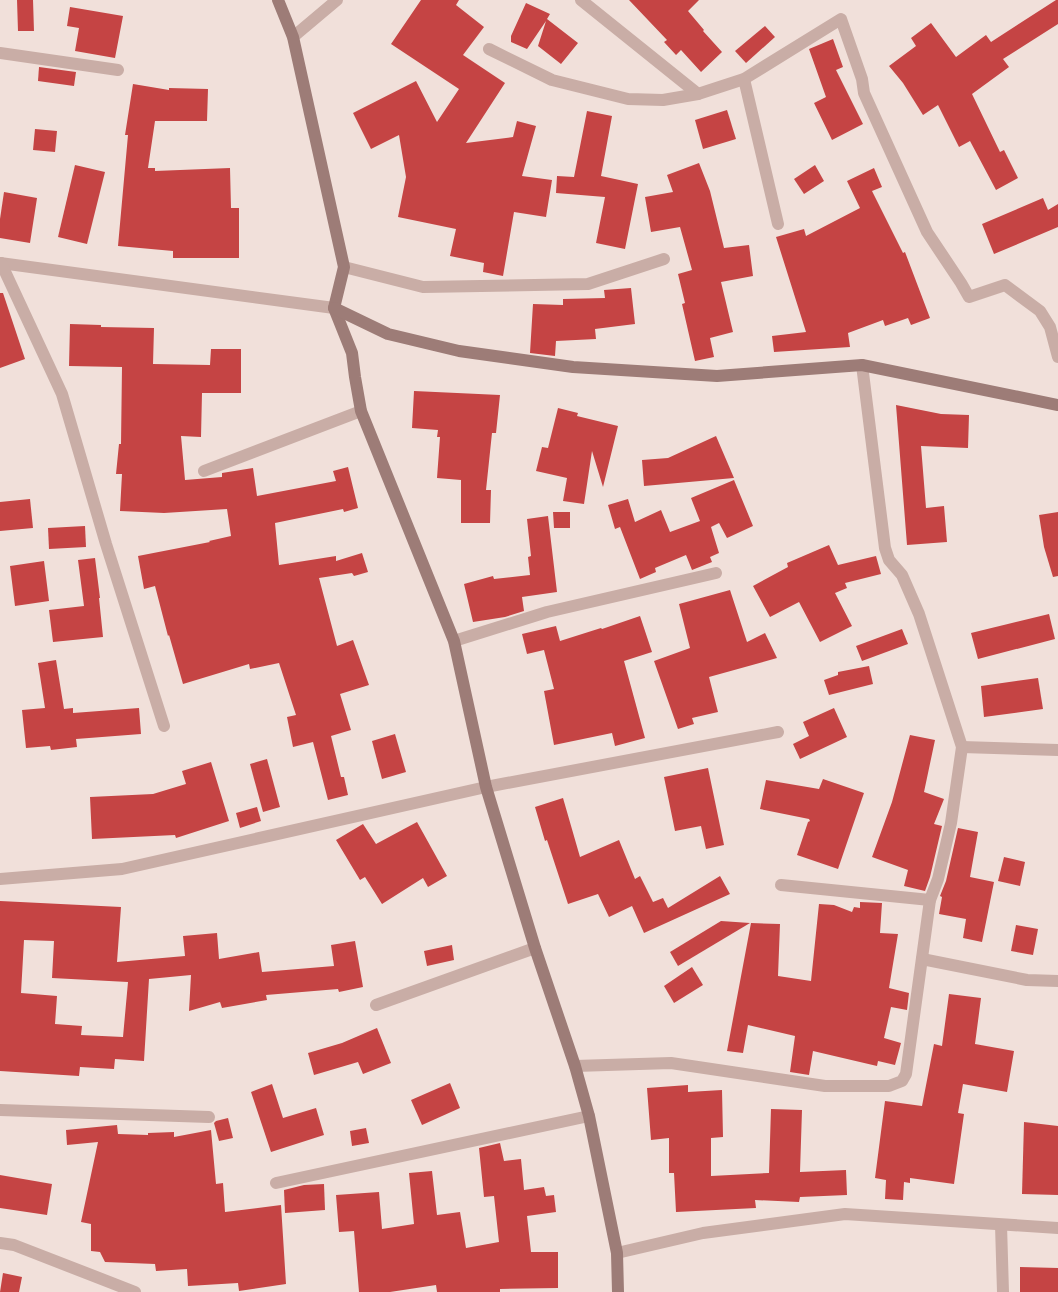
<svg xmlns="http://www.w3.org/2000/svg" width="1058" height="1292" viewBox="0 0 1058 1292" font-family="'Alegreya Sans',sans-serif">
	<rect width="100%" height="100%" fill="#f1e0da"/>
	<g fill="#c54444" fill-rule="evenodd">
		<path d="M17 0H33L34 31H18Z"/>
		<path d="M421 0H459L456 5 484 27 463 55 505 83 466 143 513 137 517 121 536 126 522 176 552 180 546 217 514 212 503 276 483 272 484 263 450 256 456 229 398 217 406 177 399 135 371 149 353 113 416 81 437 122 459 89 391 44Z"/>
		<path d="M629 0H699L688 11 704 30 703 31 722 52 701 72 681 50 676 55 664 42 667 40Z"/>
		<path d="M1056 0H1058V24L1003 59 1009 67 972 94 1000 152 1004 150 1018 178 996 190 970 141 959 147 938 105 923 115 903 83 889 66 916 46 911 38 931 23 956 57 986 35 991 42Z"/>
		<path d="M526 3 550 14 547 19 578 43 561 64 538 46 546 21 527 49 511 42V36Z"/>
		<path d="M70 7 123 16 115 58 75 51 79 28 67 26Z"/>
		<path d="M765 26 775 37 746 63 735 51Z"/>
		<path d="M833 39 843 67 836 70 863 124 832 140 814 103 826 97 809 49Z"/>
		<path d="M39 67 76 72 74 86 38 81Z"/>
		<path d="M133 84 169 90V88L208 89 207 121H155L148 168H155V171L230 168 231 208H239V258H173V251L118 246 128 135H125Z"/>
		<path d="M727 110 736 139 703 149 695 120Z"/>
		<path d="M587 111 612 116 601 176 638 184 625 249 596 243 605 197 556 193 557 176 574 177Z"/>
		<path d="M35 129 57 131 55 152 33 150Z"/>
		<path d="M699 163 710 191 724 248 749 245 753 276 721 282 733 332 710 338 714 357 695 361 682 304 685 303 678 274 692 270 680 227 651 232 645 197 673 192 667 175Z"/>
		<path d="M75 165 105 172 87 244 58 237Z"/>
		<path d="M815 165 824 181 804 194 794 179Z"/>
		<path d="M874 168 882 187 872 191 903 253 905 252 930 318 911 325 908 318 885 326 883 320 848 333 850 347 774 352 772 336 806 332 776 237 804 229 806 236 860 208 847 181Z"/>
		<path d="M4 192 37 198 30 243 0 238V219Z"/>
		<path d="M1043 198 1048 210 1058 204V227L994 254 982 224Z"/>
		<path d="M631 288 635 324 595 329 596 339 556 341 555 356 530 353 533 304 563 305V299L605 298 604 290Z"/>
		<path d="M0 293H3L25 359 0 368Z"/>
		<path d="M70 324 101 325V327L154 328 153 364 210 365 211 349H241V393H202L201 437 181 436 185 480 222 477V473L253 468 257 496 336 481 333 471 348 467 358 508 344 512 343 509 275 523 279 565 336 556V561L362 553 368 572 354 576 352 573 319 578 337 646 353 640 369 685 340 694 351 730 331 736 341 777H344L348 795 328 800 313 742 293 747 287 717 296 715 279 663 250 669 249 664 183 684 169 635 168 636 155 586 144 589 138 556 210 542 209 541 231 536 227 509 164 513 120 511 122 474H116L119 444H121L122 367 69 366Z"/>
		<path d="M414 391 500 395 496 433H492L486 490H491L490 523H461V480L437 478 440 437H437L438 430 412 428Z"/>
		<path d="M896 405 941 414 969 415 968 448 921 446 926 508 944 506 947 542 907 545Z"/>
		<path d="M558 408 578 413 577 416 618 426 603 487 592 451 584 504 563 501 567 478 536 471 542 447 548 448Z"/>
		<path d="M716 436 734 478 644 486 642 460 668 458Z"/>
		<path d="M734 480 753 526 727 538 719 523 711 527 719 553 710 557 712 562 692 570 686 555 655 568 656 572 640 579 620 527 615 529 608 505 628 499 635 522 661 510 670 532 700 521 691 498Z"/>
		<path d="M30 499 33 528 0 531V502Z"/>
		<path d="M553 512H570V528H554Z"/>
		<path d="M1058 512V576L1053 577 1044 547 1039 515Z"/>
		<path d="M548 516 557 592 522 597 524 611 505 617 473 622 464 584 493 576 494 579 530 575 528 557 531 556 527 519Z"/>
		<path d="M85 526 86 547 49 549 48 528Z"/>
		<path d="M829 545 838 565 876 556 881 574 845 583 847 588 835 593 852 626 820 642 799 602 770 617 753 586 788 567 787 563Z"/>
		<path d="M95 558 100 598H99L103 637 53 642 49 610 84 606 78 560Z"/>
		<path d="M44 561 49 601 15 606 10 566Z"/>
		<path d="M730 590 747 642 765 633 777 658 709 677 718 712 692 718 694 724 678 729 654 661 690 648 679 604Z"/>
		<path d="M1049 614 1055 639 978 659 971 633Z"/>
		<path d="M640 616 652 652 624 661 645 738 615 746 612 733 554 745 544 691 554 689 544 650 527 654 522 634 556 626 560 641 601 628 602 629Z"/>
		<path d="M902 629 908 644 862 661 856 646Z"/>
		<path d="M56 660 64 709 73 708V713L139 708 141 734 76 739 77 747 51 750 50 746 26 748 22 710 45 708 38 663Z"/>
		<path d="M869 666 873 684 829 695 824 680 838 675V672Z"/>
		<path d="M1038 678 1043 709 984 717 981 686Z"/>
		<path d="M834 708 847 737 800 759 793 744 809 736 803 722Z"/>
		<path d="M395 734 406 772 382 779 372 741Z"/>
		<path d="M910 735 935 740 924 792 944 799 934 824 942 826 930 877 925 891 904 886 908 870 872 857 892 802Z"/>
		<path d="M267 759 280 807 263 812 250 764Z"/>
		<path d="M211 762 229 821 176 838 175 835 92 839 90 797 153 794 186 784 182 771Z"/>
		<path d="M708 768 724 845 706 849 701 826 675 831 664 777Z"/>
		<path d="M823 779 864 793 838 869 797 855 808 822 810 821 809 819 760 809 766 780 819 789Z"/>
		<path d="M563 798 580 857 619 840 635 879 640 876 653 902 663 898 668 908 720 876 730 894 644 933 632 906 609 917 598 894 568 904 547 840 545 841 535 807Z"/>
		<path d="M257 807 261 821 240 828 236 813Z"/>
		<path d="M417 822 447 876 428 887 423 878 382 904 365 877 360 880 336 840 363 824 376 844Z"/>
		<path d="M958 828 978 832 970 877 994 882 982 942 963 938 966 919 939 914 942 897 940 896 946 881Z"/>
		<path d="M1004 857 1025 862 1020 886 998 881Z"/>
		<path d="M0 901 121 907 117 962 185 956 183 936 217 933 219 959 259 952 262 972 334 966 331 945 355 941 363 987 339 992 338 989 266 995 267 1000 222 1008 220 1002 189 1011 191 975 149 979 144 1061 115 1059 114 1069 80 1067 79 1076 0 1071ZM24 940 54 941 52 978 128 982 123 1037 81 1035 82 1026 55 1024 57 996 21 993Z"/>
		<path d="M860 902 882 903 880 933 898 934 889 988 909 993 907 1010 891 1007 884 1038 901 1043 895 1065 878 1061 877 1066 813 1051 809 1075 790 1072 795 1036 748 1025 743 1053 727 1051 751 923 780 924 778 976 811 981 819 904 834 905 852 912 854 907 860 908Z"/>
		<path d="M721 921 750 923 678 966 670 952Z"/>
		<path d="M1016 925 1038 929 1033 955 1011 951Z"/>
		<path d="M452 945 454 960 427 966 424 951Z"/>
		<path d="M692 967 703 985 674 1003 664 986Z"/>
		<path d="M949 994 981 998 975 1044 1014 1051 1007 1092 963 1084 958 1113 964 1114 954 1184 910 1178V1183L904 1182 903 1200 885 1199 886 1180 875 1178 885 1101 922 1106 934 1044 942 1046Z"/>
		<path d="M377 1028 391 1063 363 1074 358 1062 314 1075 308 1053 342 1043Z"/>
		<path d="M450 1083 460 1108 422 1125 411 1100Z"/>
		<path d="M272 1084 283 1118 316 1108 324 1135 271 1152 251 1092Z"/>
		<path d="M688 1085V1092L722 1090 723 1137 711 1138V1176L769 1173 771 1109 802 1110 800 1172 846 1170 847 1195 800 1197 799 1202 755 1200 756 1208 676 1212 674 1173H669V1138L651 1140 647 1088Z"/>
		<path d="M228 1118 233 1138 219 1141 214 1123 216 1121Z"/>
		<path d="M1024 1122 1058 1126V1195L1022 1194Z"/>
		<path d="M117 1125 118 1134 148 1135V1133L174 1132V1137L211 1130 216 1184 223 1183 225 1212 281 1205 286 1284 239 1291 238 1283 188 1286 187 1269 156 1271 155 1264 105 1262 100 1252 91 1251V1224L81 1222 98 1142 67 1145 66 1130Z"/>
		<path d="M366 1128 369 1143 352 1146 350 1131Z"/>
		<path d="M500 1143 504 1161 521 1159 524 1190 544 1187 546 1196 554 1195 556 1212 527 1216 531 1252H558V1288L500 1289V1292H437L436 1285 390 1292H359L354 1231 339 1232 336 1195 379 1192 382 1229 414 1224 409 1173 432 1171 437 1215 460 1212 466 1248 499 1242 494 1196 484 1197 479 1148Z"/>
		<path d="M0 1175 52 1184 47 1215 0 1208Z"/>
		<path d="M324 1184 325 1210 285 1213 284 1190 304 1185Z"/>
		<path d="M1020 1267 1058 1268V1292H1020Z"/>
		<path d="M3 1273 22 1277 19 1292H0Z"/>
	</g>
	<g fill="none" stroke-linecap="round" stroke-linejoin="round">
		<g stroke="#c9ada6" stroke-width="12">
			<path d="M581 0 698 94"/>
			<path d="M293 37 337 0"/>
			<path d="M489 49 552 80 628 99 663 100 698 94 744 79 841 19 862 79 864 93 927 232 961 283 969 297 1005 285 1040 311 1050 327 1058 357"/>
			<path d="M0 53 118 70"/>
			<path d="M744 79 778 224"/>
			<path d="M0 263 334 308"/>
			<path d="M1 263 62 394 106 544 164 726"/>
			<path d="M344 267 423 287 588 284 664 259"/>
			<path d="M204 471 361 411"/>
			<path d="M454 641 547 612 716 573"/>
			<path d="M962 747 1058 750"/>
			<path d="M0 879 122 869 486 787 778 732"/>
			<path d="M781 885 930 900"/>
			<path d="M922 959 1027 980 1058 981"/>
			<path d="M376 1005 535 948"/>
			<path d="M575 1066 671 1063 825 1086H889L902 1081 906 1074 930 900 938 879 951 823 962 747 919 614 902 575 889 560 885 548 862 365"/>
			<path d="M0 1110 209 1117"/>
			<path d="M276 1183 589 1116"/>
			<path d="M1001 1225 1003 1292"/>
			<path d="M0 1243 14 1245 135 1292"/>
			<path d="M617 1253 703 1233 845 1214 1058 1228"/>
		</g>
		<g stroke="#9d7c77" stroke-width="12">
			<path d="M278 0 293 37 344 267 334 308 352 353 355 377 361 411 454 641 486 787 535 948 575 1066 589 1116 617 1253 618 1292"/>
			<path d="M334 308 388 334 459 351 573 367 717 376 862 365 1058 405"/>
		</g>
	</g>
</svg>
